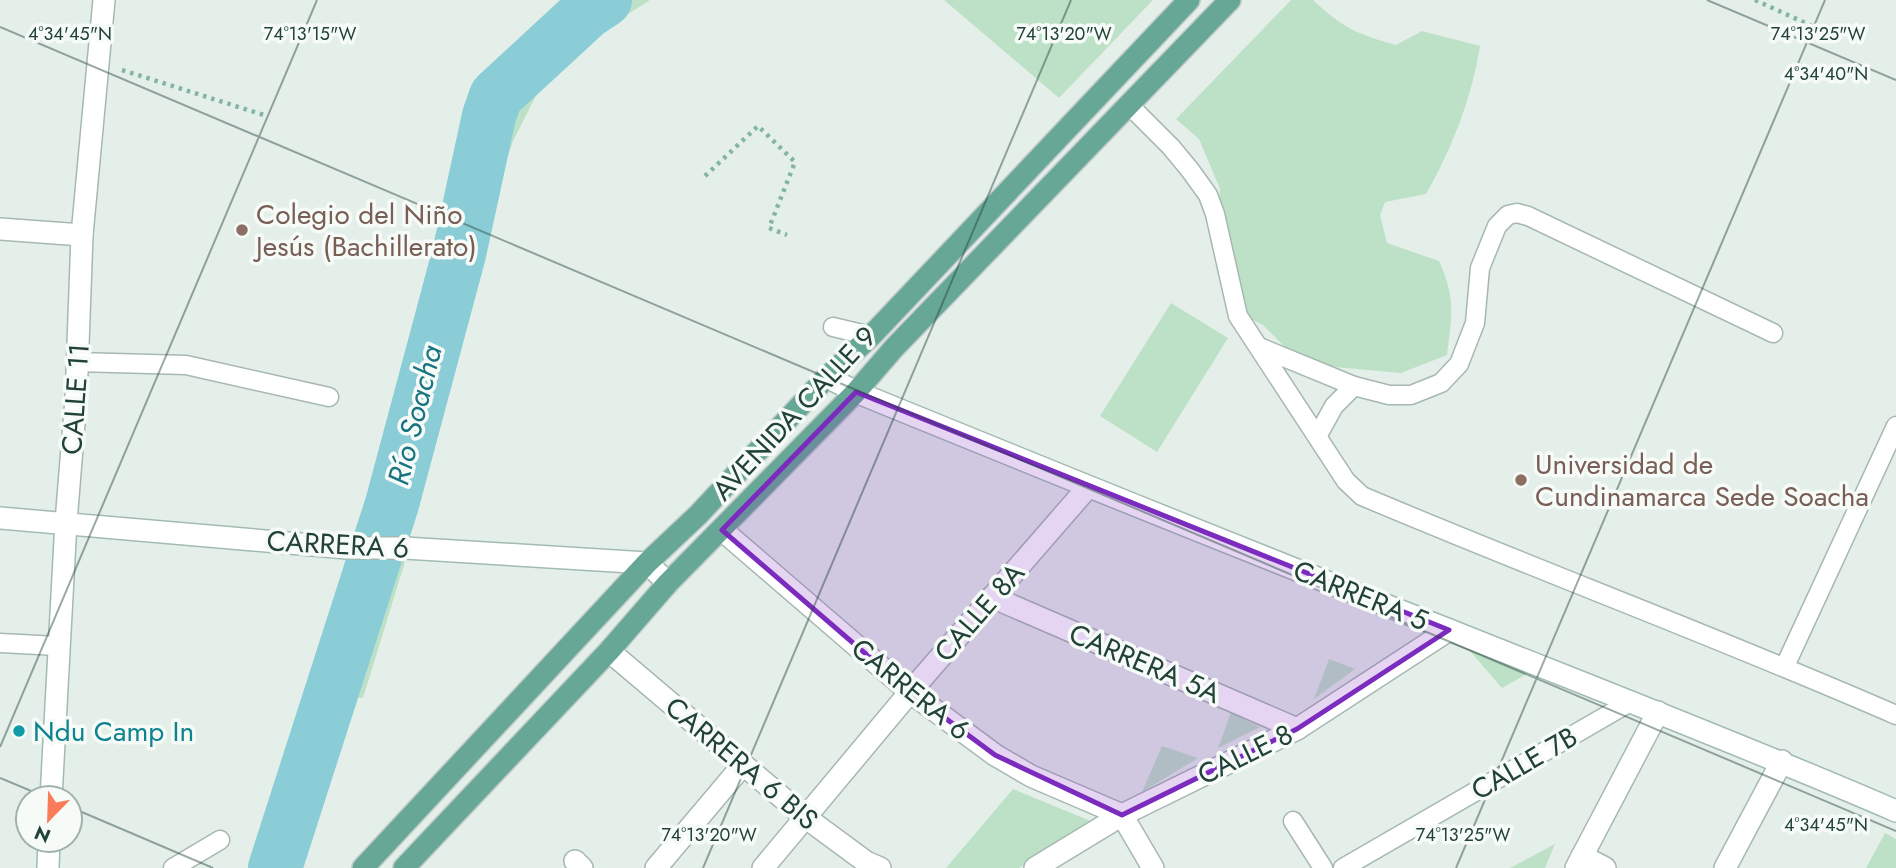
<svg xmlns="http://www.w3.org/2000/svg" width="1896" height="868" viewBox="0 0 1896 868" font-family="Jost,sans-serif">
	<rect width="100%" height="100%" fill="#e5efea"/>
	<g fill="#bde1c6">
		<path d="M565 0H650L594 36 544 80 513 141 476 249 415 468 404 565 363 698 344 696 298 868H261L332 651 457 149 478 98 505 54Z"/>
		<path d="M944 0H1153L1059 98Z"/>
		<path d="M1291 0H1313C1343 28 1357 34 1396 45L1422 31 1480 46C1472 97 1452 149 1426 194L1385 202 1380 215 1387 243 1439 261C1456 298 1452 316 1447 355L1401 373 1334 367 1293 355 1263 325 1241 314 1218 212 1220 189 1199 139 1176 119Z"/>
		<path d="M1171 303 1228 338 1157 452 1100 416Z"/>
		<path d="M1469 650 1532 671 1502 688Z"/>
		<path d="M1329 659 1355 669 1314 699Z"/>
		<path d="M1231 713 1260 727 1218 748Z"/>
		<path d="M1162 746 1198 758 1142 792Z"/>
		<path d="M1013 789 1093 822 1019 868H946Z"/>
		<path d="M1885 833 1896 839V868H1866Z"/>
		<path d="M1555 844 1545 868H1510Z"/>
	</g>
	<g fill="none" stroke-linecap="round" stroke-linejoin="round">
		<path stroke="#8acdd6" stroke-width="54" d="M275 868 392 504 459 254 489 116 496 96 587 12 605 0"/>
		<defs>
			<g id="lane">
				<path d="M1129 105 1171 147 1190 170 1208 195 1215 214 1238 316 1346 481 1362 496C1539 571 1720 638 1896 715"/>
				<path d="M833 327 871 336"/>
				<path d="M1259 347 1354 386"/>
				<path d="M77 362 186 365 329 397"/>
				<path d="M1318 435 1334 406 1354 386 1389 395H1411L1441 383 1459 364 1475 323 1480 268 1497 226 1508 215 1517 213 1528 216 1773 333"/>
				<path d="M0 643 58 646"/>
				<path d="M1785 666 1896 426"/>
				<path d="M1293 821 1323 868"/>
				<path d="M173 868 220 840"/>
				<path d="M1343 868 1632 701"/>
			</g>
			<g id="street">
				<path d="M0 229 82 235"/>
				<path d="M66 522 76 399 82 235 104 0"/>
				<path d="M722 530 910 692 995 755 1031 776 1122 815 1153 868"/>
				<path d="M992 597 1297 729"/>
				<path d="M609 651 805 817 866 862 880 868"/>
				<path d="M1582 856 1605 868"/>
				<path d="M575 861 582 868"/>
				<path d="M656 868 742 766"/>
				<path d="M763 868 910 692 1088 487"/>
				<path d="M1035 868 1122 815 1297 729 1449 630"/>
				<path d="M1576 868 1658 712"/>
				<path d="M1725 868 1782 761"/>
			</g>
			<g id="secondary">
				<path d="M827 377 856 392C1052 472 1249 552 1447 629 1597 689 1748 747 1896 811"/>
				<path d="M0 518 347 548H405L647 563 668 583"/>
				<path d="M51 798 66 522"/>
				<path d="M48 868 49 840"/>
			</g>
			<g id="primary">
				<path d="M363 868 647 563 699 514 827 377 871 336 1189 0"/>
				<path d="M404 868 609 651 668 583 856 392 894 348 1230 0"/>
			</g>
		</defs>
		<use href="#lane" stroke="#a7b8b1" stroke-width="21"/>
		<use href="#street" stroke="#a7b8b1" stroke-width="24"/>
		<use href="#secondary" stroke="#a2bbb2" stroke-width="24"/>
		<use href="#primary" stroke="#c1cac8" stroke-width="24"/>
		<g stroke="#84b4a4" stroke-width="4.5" stroke-dasharray="3.5 5" stroke-linecap="butt">
			<path d="M1755 0 1825 32"/>
			<path d="M122 70 267 116"/>
			<path d="M705 176 758 126 795 162 769 228 787 235"/>
		</g>
		<use href="#lane" stroke="#fff" stroke-width="18"/>
		<use href="#street" stroke="#fff" stroke-width="21"/>
		<use href="#secondary" stroke="#fff" stroke-width="21"/>
		<use href="#primary" stroke="#67a795" stroke-width="21"/>
	</g>
	<path fill="#7b2cbf" fill-opacity="0.2" stroke="#7b2cbf" stroke-width="5" stroke-linejoin="round" d="M856 392 1449 630 1297 729 1122 815 995 755 910 692 722 530Z"/>
	<path fill="none" stroke="#224239" stroke-width="2" stroke-opacity="0.45" d="M1707 0 1896 80M0 27 1896 831M0 747 317 0M0 778 48 798M70 807 213 868M703 868 1071 0M1456 868 1825 0"/>
	<g fill="#8d6e63" stroke="#f6fbf8" stroke-width="2.5">
		<circle cx="242" cy="230" r="7"/>
		<circle cx="1521" cy="480" r="7"/>
	</g>
	<circle fill="#0f9aa8" stroke="#f6fbf8" stroke-width="2.5" cx="19" cy="731" r="7"/>
	<g text-anchor="middle" stroke-width="7" stroke-linejoin="round" paint-order="stroke">
		<g font-size="28" fill="#785e54" stroke="#f6fbf8" text-anchor="start">
			<text x="256" y="224">Colegio del Niño<tspan x="256" dy="32">Jesús (Bachillerato)</tspan></text>
			<text x="1535" y="474">Universidad de<tspan x="1535" dy="32">Cundinamarca Sede Soacha</tspan></text>
		</g>
		<g font-size="28" fill="#224239" stroke="#f6fbf8">
			<text transform="translate(75 399) rotate(-86)" y="10">CALLE 11</text>
			<text transform="translate(794 413) rotate(-47)" y="10">AVENIDA CALLE 9</text>
			<text transform="translate(338 544) rotate(3)" y="10">CARRERA 6</text>
			<text transform="translate(1361 595) rotate(22)" y="10">CARRERA 5</text>
			<text transform="translate(979 612) rotate(-49)" y="10">CALLE 8A</text>
			<text transform="translate(1145 663) rotate(23)" y="10">CARRERA 5A</text>
			<text transform="translate(911 689) rotate(39)" y="10">CARRERA 6</text>
			<text transform="translate(1245 754) rotate(-26)" y="10">CALLE 8</text>
			<text transform="translate(742 763) rotate(40)" y="10">CARRERA 6 BIS</text>
			<text transform="translate(1524 763) rotate(-30)" y="10">CALLE 7B</text>
		</g>
		<g font-size="28" fill="#0d838f" stroke="#f6fbf8" text-anchor="start">
			<text x="33" y="741">Ndu Camp In</text>
		</g>
		<g font-size="30" font-style="italic" fill="#187483" stroke="#f6fbf8">
			<text transform="translate(415 415) rotate(-76)" y="10">Río Soacha</text>
		</g>
	</g>
	<g font-size="18" text-anchor="middle" fill="#224239" stroke="#f6fbf8" stroke-width="7" stroke-linejoin="round" paint-order="stroke">
		<text x="70" y="40">4°34'45"N</text>
		<text x="310" y="40">74°13'15"W</text>
		<text x="1064" y="40">74°13'20"W</text>
		<text x="1818" y="40">74°13'25"W</text>
		<text x="1826" y="80">4°34'40"N</text>
		<text x="1826" y="831">4°34'45"N</text>
		<text x="709" y="841">74°13'20"W</text>
		<text x="1463" y="841">74°13'25"W</text>
	</g>
	<g transform="translate(49 819) rotate(203)"><circle r="33" fill="#f6fbf8" stroke="#a1b1ac" stroke-width="2"/>
	<path d="M0-5L12 26L0 18L-12 26Z" fill="#f97b58"/>
	<text y="-10" font-size="19" font-weight="bold" text-anchor="middle" fill="#224239">N</text>
	</g>
</svg>
